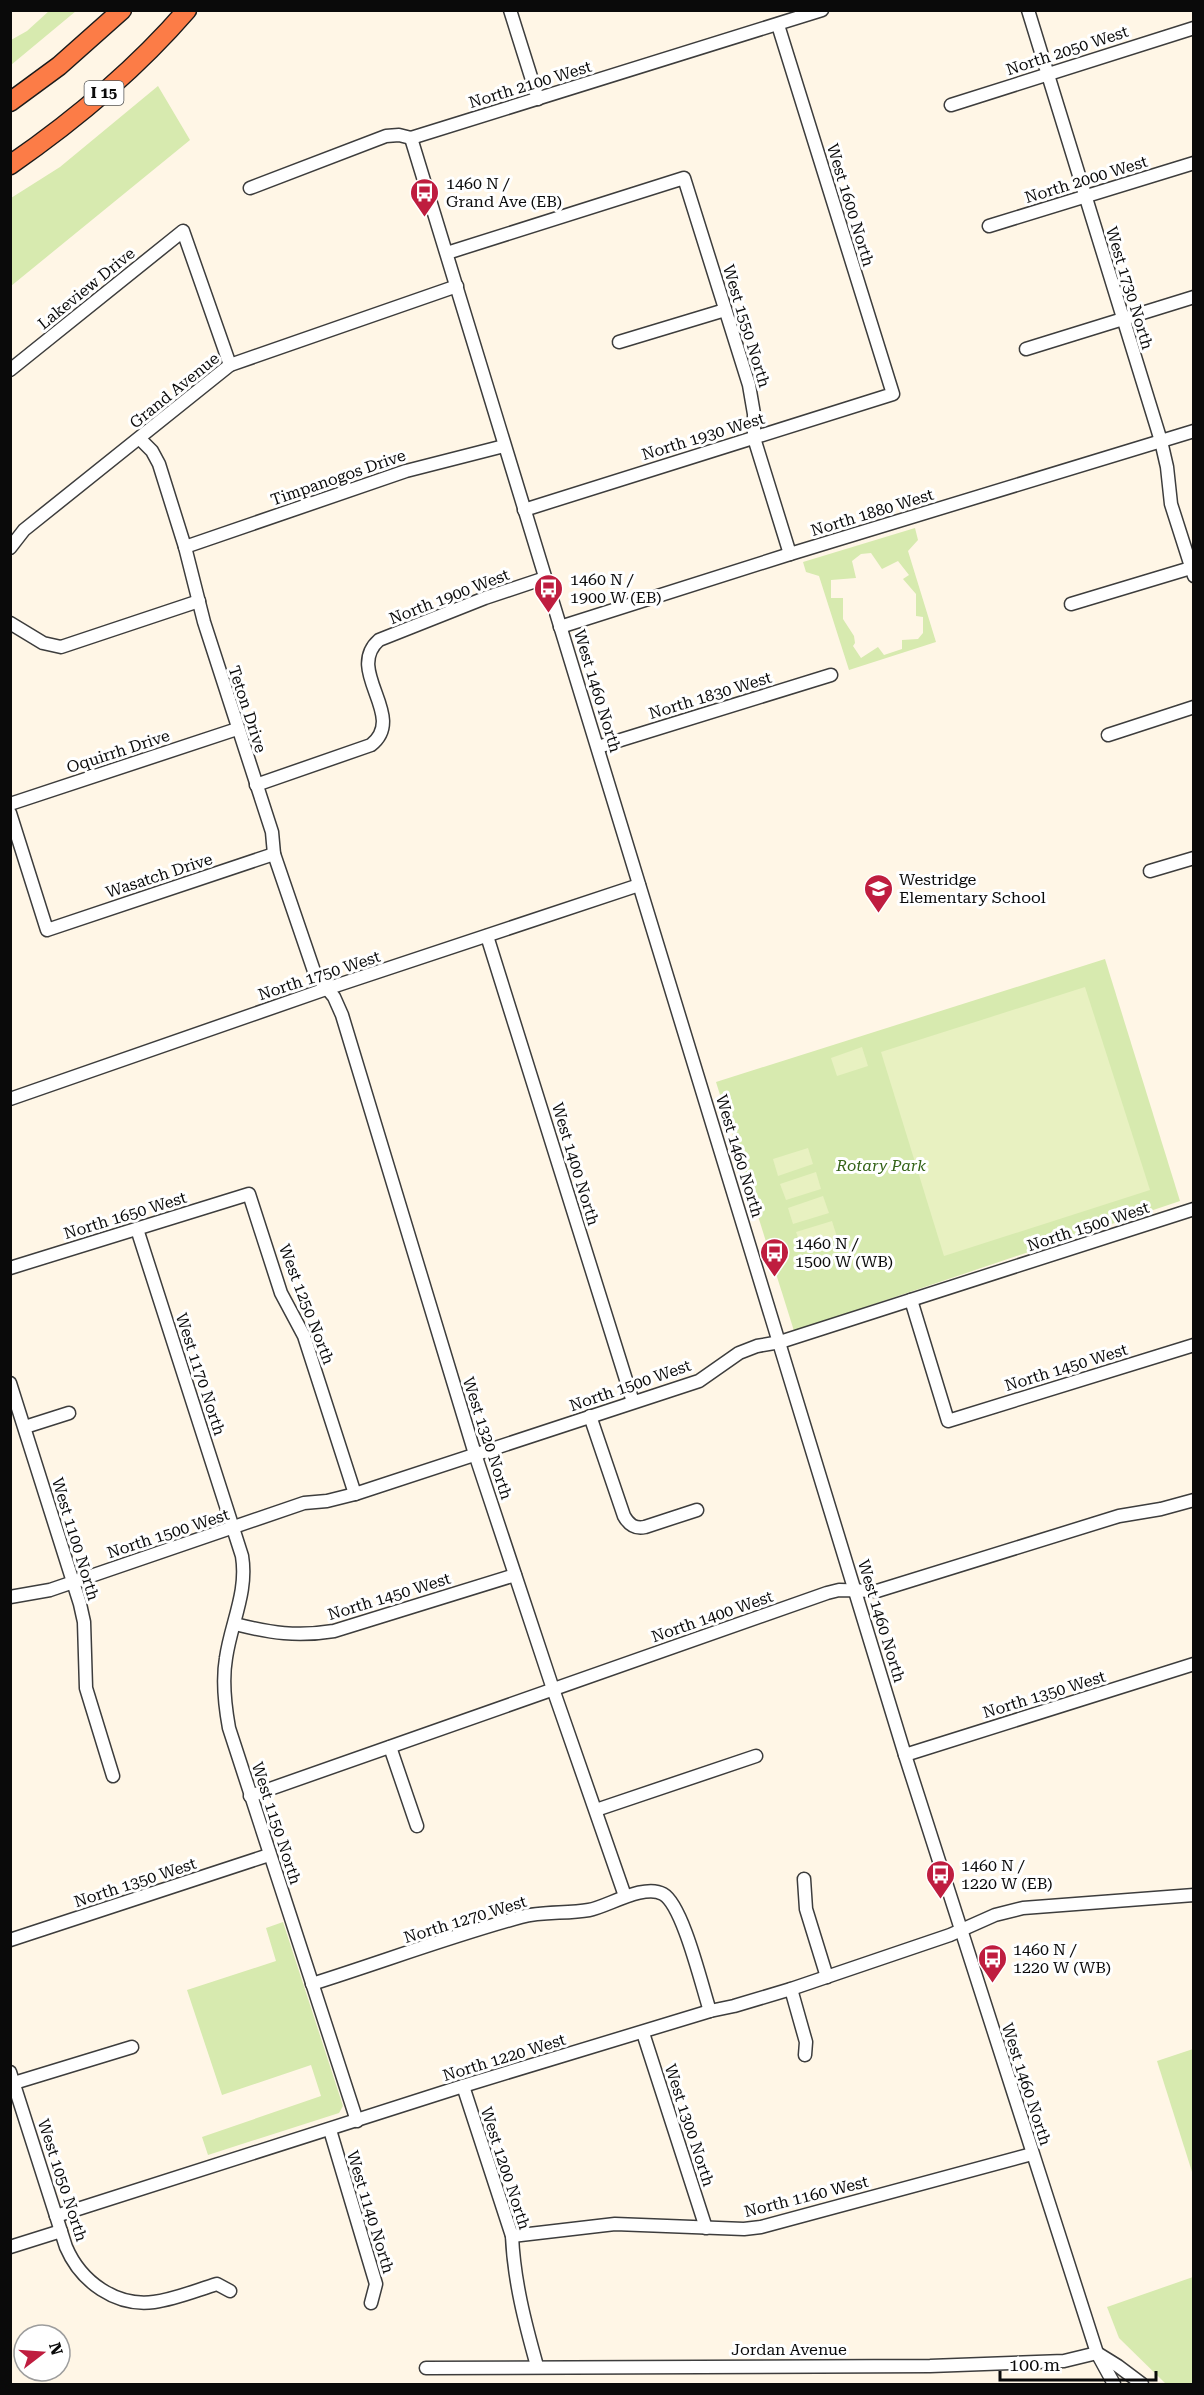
<svg xmlns="http://www.w3.org/2000/svg" width="1204" height="2395" viewBox="0 0 1204 2395" font-family="'Roboto Serif',serif">
	<rect width="100%" height="100%" fill="#fff6e6"/>
	<g fill="#d7eaaf" fill-rule="evenodd">
		<path d="M49 11H76L11 65V40L27 31Z"/>
		<path d="M158 86 190 140 11 286V198L60 167Z"/>
		<path d="M915 528 918 540 908 551 936 642 849 670 819 576 806 572 803 562ZM871 553 882 569 898 561 909 575 903 579 916 594V616L923 617V633L918 639 902 640V649L884 655 878 647 861 658 853 646 855 643 854 636 843 619V598H831V580L856 578 852 561 861 554Z"/>
		<path d="M1105 959 1180 1201 794 1331 716 1082Z"/>
		<path d="M283 1922 343 2106 339 2113 208 2155 202 2137 321 2096 311 2065 222 2095 187 1990 276 1961 266 1928Z"/>
		<path d="M1193 2049H1194L1193 2175 1157 2061Z"/>
		<path d="M1193 2277V2384H1166L1119 2338 1107 2307Z"/>
	</g>
	<g fill="#e8f1c1">
		<path d="M1085 987 1150 1190 944 1256 881 1052Z"/>
		<path d="M862 1047 868 1066 837 1076 831 1058Z"/>
		<path d="M808 1148 813 1164 778 1176 773 1159Z"/>
		<path d="M816 1172 821 1189 786 1200 780 1184Z"/>
		<path d="M823 1196 829 1213 793 1224 788 1208Z"/>
		<path d="M832 1221 837 1237 802 1249 796 1232Z"/>
	</g>
	<g fill="none" stroke-linecap="round" stroke-linejoin="round">
		<defs>
			<g id="minor">
				<path d="M510 10 538 99"/>
				<path d="M1028 10 1161 441 1167 467 1171 504 1194 576"/>
				<path d="M951 105 1194 28"/>
				<path d="M411 138 905 1755 1097 2353 1114 2384"/>
				<path d="M250 188 386 136 399 135 411 138 822 10"/>
				<path d="M989 226 1194 163"/>
				<path d="M447 253 684 178 749 385 754 414V438L790 554"/>
				<path d="M619 342 725 310"/>
				<path d="M1026 349 1194 297"/>
				<path d="M10 370 183 231 230 365"/>
				<path d="M140 439 152 451 159 464 185 547 204 622 272 832 274 854 315 974 334 997 342 1015 475 1454 553 1689 625 1896"/>
				<path d="M524 510 893 394 778 25"/>
				<path d="M185 547 406 471 504 446"/>
				<path d="M10 548 24 530 230 365 457 286"/>
				<path d="M1071 604 1194 567"/>
				<path d="M10 623 43 643 61 647 199 601"/>
				<path d="M560 627 790 554 1194 431"/>
				<path d="M1108 735 1194 707"/>
				<path d="M598 747 831 675"/>
				<path d="M256 785 371 745C408 716 344 671 379 640L485 598 545 578"/>
				<path d="M10 804 237 729"/>
				<path d="M10 813 47 930 274 854"/>
				<path d="M1150 871 1194 858"/>
				<path d="M487 936 633 1402"/>
				<path d="M10 1099 326 989 639 885"/>
				<path d="M137 1229 242 1556C248 1592 231 1623 226 1658 222 1681 225 1706 229 1728L357 2121"/>
				<path d="M10 1268 249 1194 281 1293 304 1336 355 1494"/>
				<path d="M911 1300 948 1421 1194 1345"/>
				<path d="M10 1383 80 1604 84 1622 86 1688 113 1776"/>
				<path d="M590 1416 624 1516C629 1525 635 1529 645 1527L697 1510"/>
				<path d="M25 1427 69 1413"/>
				<path d="M10 1597 50 1590 304 1503 327 1501 355 1494 699 1381 739 1353 757 1346 780 1342 1194 1209"/>
				<path d="M235 1624C271 1633 297 1637 334 1631L515 1575"/>
				<path d="M390 1747 417 1826"/>
				<path d="M905 1755 1194 1664"/>
				<path d="M250 1796 827 1593 839 1590 877 1591 1119 1516 1161 1509 1194 1500"/>
				<path d="M596 1810 756 1756"/>
				<path d="M804 1879 806 1909 827 1977"/>
				<path d="M10 1940 269 1855"/>
				<path d="M312 1984C382 1962 451 1936 521 1917 542 1911 567 1914 589 1910 607 1907 644 1883 663 1894 683 1905 702 1987 710 2011"/>
				<path d="M791 1989 806 2042 805 2055"/>
				<path d="M643 2033 706 2228"/>
				<path d="M10 2072 66 2247C81 2282 116 2307 154 2302 176 2299 197 2290 217 2284L230 2291"/>
				<path d="M14 2083 132 2047"/>
				<path d="M463 2086 512 2236C514 2281 525 2323 537 2366"/>
				<path d="M330 2130 376 2284 371 2303"/>
				<path d="M56 2216 463 2086 710 2011 734 2006 791 1989 950 1935 995 1915 1023 1908 1194 1895"/>
				<path d="M512 2236 615 2224 744 2229 761 2227 1032 2154"/>
				<path d="M10 2247 61 2231"/>
				<path d="M426 2368 930 2366 1064 2361 1097 2353 1118 2366 1142 2384"/>
			</g>
			<g id="highway">
				<path d="M10 102 59 66 122 10"/>
				<path d="M10 165C75 120 136 69 187 10"/>
			</g>
		</defs>
		<use href="#minor" stroke="#3d3d3d" stroke-width="15"/>
		<use href="#highway" stroke="#1b1b1b" stroke-width="21"/>
		<use href="#minor" stroke="#fff" stroke-width="12"/>
		<use href="#highway" stroke="#fc7c47" stroke-width="18"/>
	</g>
	<defs>
		<symbol id="bus-pin" viewBox="-11 -11 22 30"><path d="M0 17L-7.5 6A9.5 9.5 0 1 1 7.5 6Z" fill="#bf1d3f" stroke="#fff"/><path d="M-5-6H5V4H4V6H2V4H-2V6H-4V4H-5ZM-3.5-4V0h7V-4ZM-3.5 1.2v1.5H-2V1.2ZM2 1.2v1.5H3.5V1.2Z" fill="#fff"/></symbol>
		<symbol id="school-pin" viewBox="-11 -11 22 30"><path d="M0 17L-7.5 6A9.5 9.5 0 1 1 7.5 6Z" fill="#bf1d3f" stroke="#fff"/><path d="M0-5L7-2L0 1L-7-2ZM-4 1L0 2.5L4 1V4Q0 6-4 4Z" fill="#fff"/></symbol>
	</defs>
	<g fill-rule="evenodd">
		<use href="#bus-pin" x="408" y="176" width="33" height="45"/>
		<use href="#bus-pin" x="532" y="572" width="33" height="45"/>
		<use href="#school-pin" x="862" y="872" width="33" height="45"/>
		<use href="#bus-pin" x="758" y="1236" width="33" height="45"/>
		<use href="#bus-pin" x="924" y="1858" width="33" height="45"/>
		<use href="#bus-pin" x="976" y="1942" width="33" height="45"/>
	</g>
	<g text-anchor="middle" stroke-width="6" stroke-linejoin="round" paint-order="stroke">
		<rect fill="#fff" stroke="#545454" stroke-width="1.5" x="84.5" y="81" width="39" height="24" rx="4.5"/>
		<g font-size="15" font-weight="bold" fill="#0a0a0a">
			<text x="104" y="98">I 15</text>
		</g>
		<g font-size="16" fill="#0a0a0a" stroke="#fff">
			<text transform="translate(1067 50) rotate(-18)" y="6">North 2050 West</text>
			<text transform="translate(530 84) rotate(-17)" y="6">North 2100 West</text>
			<text transform="translate(1086 179) rotate(-17)" y="6">North 2000 West</text>
			<text transform="translate(851 205) rotate(73)" y="6">West 1600 North</text>
			<text transform="translate(86 288) rotate(-39)" y="6">Lakeview Drive</text>
			<text transform="translate(1130 288) rotate(73)" y="6">West 1730 North</text>
			<text transform="translate(747 326) rotate(73)" y="6">West 1550 North</text>
			<text transform="translate(174 390) rotate(-39)" y="6">Grand Avenue</text>
			<text transform="translate(703 436) rotate(-17)" y="6">North 1930 West</text>
			<text transform="translate(338 477) rotate(-19)" y="6">Timpanogos Drive</text>
			<text transform="translate(872 512) rotate(-17)" y="6">North 1880 West</text>
			<text transform="translate(449 596) rotate(-21)" y="6">North 1900 West</text>
			<text transform="translate(598 691) rotate(73)" y="6">West 1460 North</text>
			<text transform="translate(710 695) rotate(-17)" y="6">North 1830 West</text>
			<text transform="translate(248 709) rotate(72)" y="6">Teton Drive</text>
			<text transform="translate(118 751) rotate(-18)" y="6">Oquirrh Drive</text>
			<text transform="translate(159 875) rotate(-18)" y="6">Wasatch Drive</text>
			<text transform="translate(319 975) rotate(-18)" y="6">North 1750 West</text>
			<text transform="translate(740 1156) rotate(73)" y="6">West 1460 North</text>
			<text transform="translate(576 1164) rotate(73)" y="6">West 1400 North</text>
			<text transform="translate(125 1215) rotate(-17)" y="6">North 1650 West</text>
			<text transform="translate(1088 1226) rotate(-18)" y="6">North 1500 West</text>
			<text transform="translate(307 1304) rotate(69)" y="6">West 1250 North</text>
			<text transform="translate(1066 1367) rotate(-17)" y="6">North 1450 West</text>
			<text transform="translate(201 1374) rotate(72)" y="6">West 1170 North</text>
			<text transform="translate(630 1385) rotate(-19)" y="6">North 1500 West</text>
			<text transform="translate(488 1438) rotate(72)" y="6">West 1320 North</text>
			<text transform="translate(168 1533) rotate(-18)" y="6">North 1500 West</text>
			<text transform="translate(76 1539) rotate(73)" y="6">West 1100 North</text>
			<text transform="translate(389 1596) rotate(-17)" y="6">North 1450 West</text>
			<text transform="translate(712 1616) rotate(-19)" y="6">North 1400 West</text>
			<text transform="translate(882 1621) rotate(73)" y="6">West 1460 North</text>
			<text transform="translate(1044 1694) rotate(-17)" y="6">North 1350 West</text>
			<text transform="translate(277 1823) rotate(72)" y="6">West 1150 North</text>
			<text transform="translate(135 1882) rotate(-18)" y="6">North 1350 West</text>
			<text transform="translate(465 1919) rotate(-17)" y="6">North 1270 West</text>
			<text transform="translate(504 2057) rotate(-17)" y="6">North 1220 West</text>
			<text transform="translate(1027 2084) rotate(72)" y="6">West 1460 North</text>
			<text transform="translate(690 2125) rotate(72)" y="6">West 1300 North</text>
			<text transform="translate(506 2168) rotate(72)" y="6">West 1200 North</text>
			<text transform="translate(63 2180) rotate(72)" y="6">West 1050 North</text>
			<text transform="translate(806 2196) rotate(-14)" y="6">North 1160 West</text>
			<text transform="translate(371 2212) rotate(73)" y="6">West 1140 North</text>
			<text x="789" y="2355">Jordan Avenue</text>
		</g>
		<g font-size="16" fill="#0a0a0a" stroke="#fff" text-anchor="start">
			<text x="446" y="189">1460 N /<tspan x="446" dy="18">Grand Ave (EB)</tspan></text>
			<text x="570" y="585">1460 N /<tspan x="570" dy="18">1900 W (EB)</tspan></text>
			<text x="899" y="885">Westridge<tspan x="899" dy="18">Elementary School</tspan></text>
			<text x="795" y="1249">1460 N /<tspan x="795" dy="18">1500 W (WB)</tspan></text>
			<text x="961" y="1871">1460 N /<tspan x="961" dy="18">1220 W (EB)</tspan></text>
			<text x="1013" y="1955">1460 N /<tspan x="1013" dy="18">1220 W (WB)</tspan></text>
		</g>
		<g font-size="16" font-style="italic" fill="#346318" stroke="#fff">
			<text x="881" y="1171">Rotary Park</text>
		</g>
	</g>
	<rect width="1204" height="2395" fill="none" stroke="#0a0a0a" stroke-width="24"/>
	<g transform="translate(42 2353) rotate(73)"><circle r="28" fill="#ffffff" stroke="#9d9d9d" stroke-width="1.5"/>
	<path d="M0-4.5L10 22L0 15L-10 22Z" fill="#bf1d3f"/>
	<text y="-9" font-size="16" font-weight="bold" text-anchor="middle" fill="#0a0a0a">N</text>
	</g>
	<path d="M1000 2371v9h156v-9" fill="none" stroke="#0a0a0a" stroke-width="3"/>
	<text x="1009" y="2371" font-size="18" fill="#0a0a0a" stroke="#ffffff" stroke-width="4.5" paint-order="stroke">100 m</text>
</svg>
